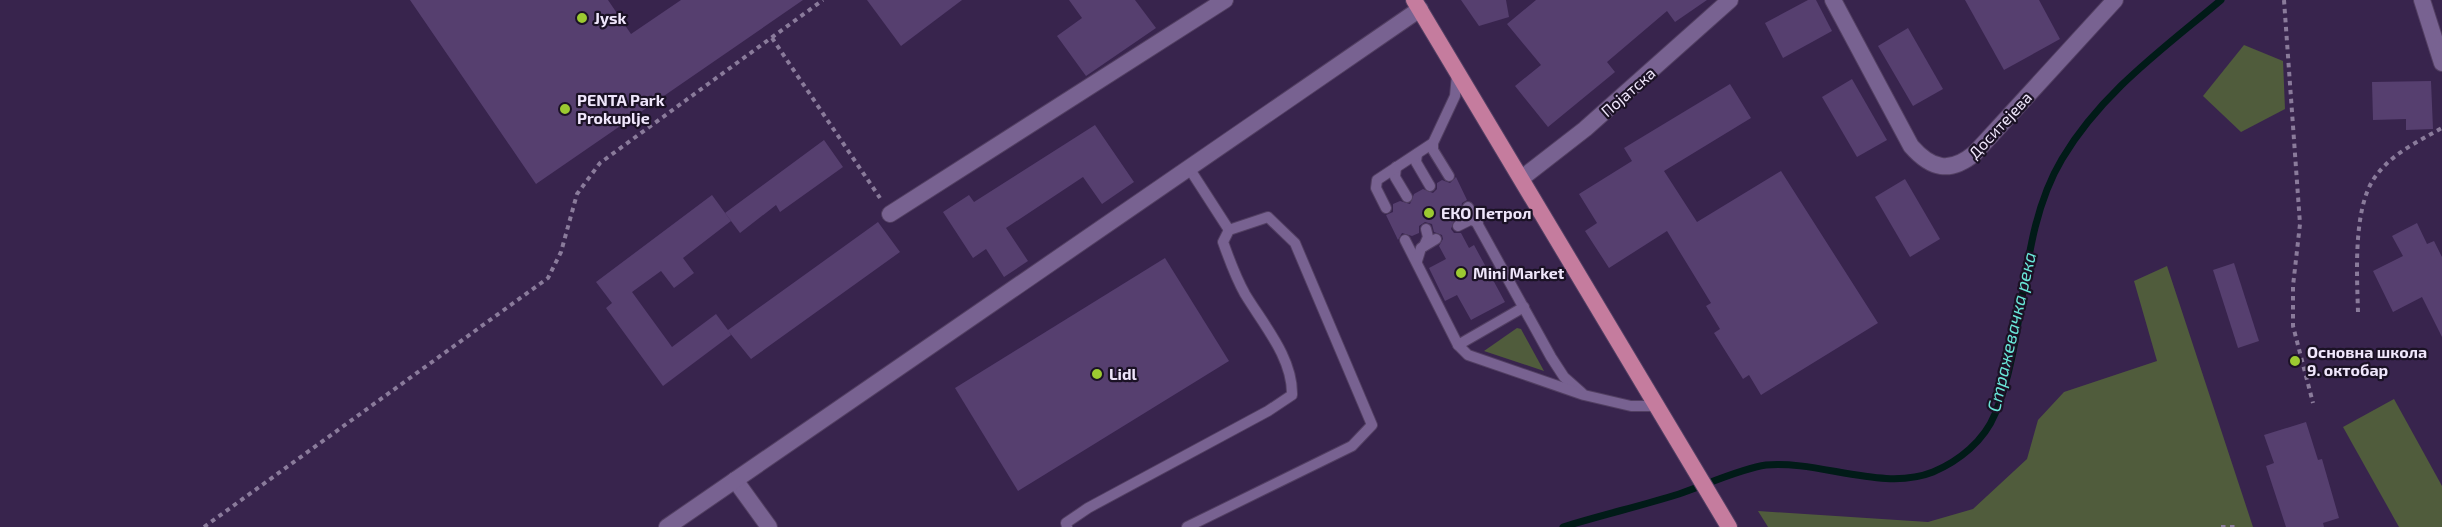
<svg xmlns="http://www.w3.org/2000/svg" width="2442" height="527" viewBox="0 0 2442 527" font-family="'Exo 2',sans-serif">
	<rect width="100%" height="100%" fill="#38244d"/>
	<g fill="#505c3c">
		<path d="M2244 45 2283 61 2285 109 2241 132 2203 96Z"/>
		<path d="M2167 266 2253 527H1768L1758 511 1928 522 1973 509 2027 459 2038 420 2064 392 2157 361 2134 281Z"/>
		<path d="M1517 328 1521 329 1544 371 1484 351Z"/>
		<path d="M2394 399 2442 486V527H2399L2343 427Z"/>
	</g>
	<g fill="none" stroke-linecap="round" stroke-linejoin="round">
		<path stroke="#011b18" stroke-width="7" d="M1563 527C1601 515 1641 506 1679 494 1703 486 1742 468 1766 465 1819 460 1883 492 1933 472 1959 461 1984 441 1995 414 2028 335 2017 234 2062 159 2102 92 2163 49 2221 0"/>
	</g>
	<g fill="#563f6f">
		<path d="M410 0H608L631 34 681 0H803L536 184Z"/>
		<path d="M867 0H962L901 46Z"/>
		<path d="M1069 0H1135L1156 28 1086 76 1057 36 1082 18Z"/>
		<path d="M1461 0H1506L1509 17 1479 26Z"/>
		<path d="M1536 0H1707L1675 22 1667 11 1607 62 1615 72 1548 127 1515 86 1541 65 1507 24Z"/>
		<path d="M1808 0H1816L1832 31 1783 58 1765 23Z"/>
		<path d="M1965 0H2039L2060 39 2004 70Z"/>
		<path d="M1908 28 1943 89 1913 106 1878 46Z"/>
		<path d="M1852 79 1887 140 1857 157 1822 97Z"/>
		<path d="M2431 81 2433 129 2406 130V119L2373 120 2372 82Z"/>
		<path d="M1730 84 1751 118 1664 171 1697 222 1781 171 1878 323 1761 395 1749 375 1743 379 1714 333 1720 329 1706 306 1711 303 1667 231 1609 268 1585 231 1597 223 1579 194 1632 161 1624 148Z"/>
		<path d="M1095 125 1134 182 1102 204 1083 177 1006 228 1028 261 1004 277 986 249 973 258 943 212 969 195 974 202Z"/>
		<path d="M824 140 843 167 780 212 776 205 740 233 725 213Z"/>
		<path d="M1456 177 1467 200 1462 203 1461 209 1452 214 1455 219 1451 229 1454 233H1461L1469 248 1474 245 1505 302 1471 320 1457 295 1445 301 1429 268 1446 259 1439 246 1443 239 1442 235 1434 232 1432 224 1425 222 1419 226V233L1412 236 1402 233 1398 240 1386 215 1393 212V204L1400 201 1410 204 1414 194 1423 189 1433 193 1437 189V183L1442 180 1450 183Z"/>
		<path d="M1905 179 1940 239 1910 257 1875 197Z"/>
		<path d="M712 195 731 221 683 258 694 273 674 288 661 271 632 292 672 347 716 314 728 330 878 222 900 252 751 359 729 332 731 335 663 386 606 308 612 303 596 282Z"/>
		<path d="M2417 223 2427 244 2434 241 2442 257V337L2422 297 2393 312 2373 271 2403 256 2392 236Z"/>
		<path d="M1165 258 1229 361 1018 491 955 388Z"/>
		<path d="M2234 263 2259 341 2238 348 2213 270Z"/>
		<path d="M2306 422 2318 460 2322 459 2339 518 2323 523 2324 527H2286L2266 466 2274 463 2264 435Z"/>
	</g>
	<g fill="none" stroke-linecap="round" stroke-linejoin="round">
		<defs>
			<g id="service">
				<path d="M1433 143V150L1449 176"/>
				<path d="M1417 154 1416 162 1430 186"/>
				<path d="M1396 167 1395 177 1407 197"/>
				<path d="M1189 168 1229 230"/>
				<path d="M1468 207 1551 357 1564 377 1582 393"/>
				<path d="M1386 208 1376 188 1377 180 1433 143 1455 96 1457 75"/>
				<path d="M1458 226 1470 220 1478 222"/>
				<path d="M1405 240 1458 345 1468 355 1584 395 1631 406H1656"/>
				<path d="M1424 246 1428 237 1426 229"/>
				<path d="M1417 261 1421 248 1436 239"/>
				<path d="M1458 345 1524 307"/>
				<path d="M1067 527 1066 523 1088 508 1268 411 1292 395C1293 358 1263 324 1245 294 1236 278 1229 259 1223 242L1229 230 1268 217 1295 243 1372 425 1352 446 1187 527"/>
			</g>
			<g id="minor">
				<path d="M1833 0 1911 146C1931 169 1950 174 1975 153L2115 0"/>
				<path d="M2422 0 2442 63"/>
				<path d="M1522 178 1585 129 1730 0"/>
				<path d="M890 214 1225 0"/>
				<path d="M735 480 769 527"/>
				<path d="M667 527 1420 9"/>
			</g>
			<path id="primary" d="M1414 0 1729 527"/>
		</defs>
		<use href="#service" stroke="#523f62" stroke-width="12"/>
		<use href="#minor" stroke="#523f62" stroke-width="18"/>
		<use href="#primary" stroke="#523f62" stroke-width="18"/>
		<g stroke="#8a7b9b" stroke-width="4" stroke-dasharray="4.5 4.5" stroke-linecap="butt">
			<path d="M2284 0 2300 224 2293 286V326L2313 403"/>
			<path d="M772 38 880 198"/>
			<path d="M2358 312C2357 276 2353 212 2373 180 2389 155 2417 142 2442 128"/>
			<path d="M204 527 548 278 561 252 577 194 600 163 823 0"/>
			<path d="M2221 527H2239"/>
		</g>
		<use href="#service" stroke="#786291" stroke-width="10"/>
		<use href="#minor" stroke="#786291" stroke-width="16"/>
		<use href="#primary" stroke="#c57c9e" stroke-width="16"/>
	</g>
	<g fill="#9cca31" stroke="#1b1225" stroke-width="2">
		<circle cx="582" cy="18" r="6"/>
		<circle cx="565" cy="109" r="6"/>
		<circle cx="1429" cy="213" r="6"/>
		<circle cx="1461" cy="273" r="6"/>
		<circle cx="2295" cy="361" r="6"/>
		<circle cx="1097" cy="374" r="6"/>
	</g>
	<g text-anchor="middle" stroke-width="4.5" stroke-linejoin="round" paint-order="stroke">
		<g font-size="16" font-weight="bold" fill="#efe6fb" stroke="#1b1225" text-anchor="start">
			<text x="594" y="24">Jysk</text>
			<text x="577" y="106">PENTA Park<tspan x="577" dy="18">Prokuplje</tspan></text>
			<text x="1441" y="219">ЕКО Петрол</text>
			<text x="1473" y="279">Mini Market</text>
			<text x="2307" y="358">Основна школа<tspan x="2307" dy="18">9. октобар</tspan></text>
			<text x="1109" y="380">Lidl</text>
		</g>
		<g font-size="16" fill="#efe6fb" stroke="#1b1225">
			<text transform="translate(1628 92) rotate(-41)" y="6">Појатска</text>
			<text transform="translate(2000 125) rotate(-47)" y="6">Доситејева</text>
		</g>
		<g font-size="18" font-style="italic" fill="#69e6d8" stroke="#1b1225">
			<text transform="translate(2012 332) rotate(-77)" y="6">Стражевачка река</text>
		</g>
	</g>
</svg>
